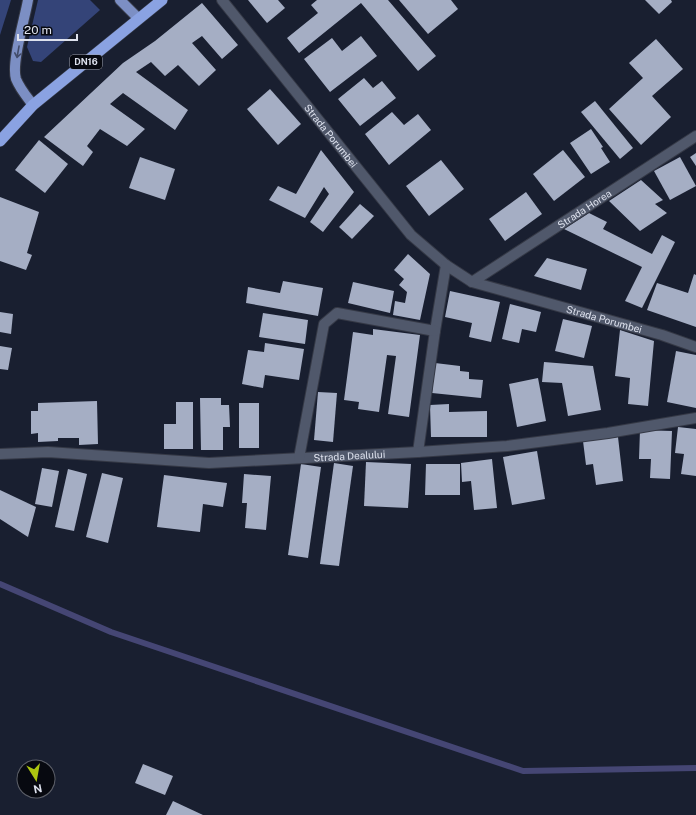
<svg xmlns="http://www.w3.org/2000/svg" width="696" height="815" viewBox="0 0 696 815" font-family="'Public Sans',sans-serif">
	<rect width="100%" height="100%" fill="#191f30"/>
	<g fill="#344478">
		<path d="M0 0H11L0 35Z"/>
		<path d="M38 0H90L100 10 41 62 33 61 27 47Z"/>
	</g>
	<g fill="none" stroke-linecap="round" stroke-linejoin="round">
		<path stroke="#454674" stroke-width="6" d="M0 584 111 632 523 771 696 768"/>
	</g>
	<g fill="#a5aec4">
		<path d="M248 0H278L285 8 267 23Z"/>
		<path d="M317 0H388L436 56 418 71 361 3 299 53 287 38 318 13 311 5Z"/>
		<path d="M399 0H451L458 9 428 34Z"/>
		<path d="M645 0H671L672 2 659 14Z"/>
		<path d="M202 3 238 45 222 59 202 36 192 43 216 70 199 86 178 65 165 76 151 62 136 72 188 110 175 130 123 93 110 104 145 129 127 146 100 129 87 146 93 152 83 166 44 137 123 63 155 41Z"/>
		<path d="M361 36 377 56 330 92 304 59 332 38 342 51Z"/>
		<path d="M656 39 683 69 652 96 671 117 641 145 609 109 643 78 629 63Z"/>
		<path d="M364 78 373 88 382 81 396 98 360 126 338 99Z"/>
		<path d="M270 89 301 124 278 145 247 109Z"/>
		<path d="M595 101 633 148 620 159 581 112Z"/>
		<path d="M392 112 404 125 418 114 431 130 389 165 365 134Z"/>
		<path d="M591 129 603 147 601 148 610 162 591 174 570 143Z"/>
		<path d="M39 140 68 164 45 193 15 170Z"/>
		<path d="M321 150 354 192 323 232 310 222 329 194 324 187 305 218 269 200 278 186 296 194Z"/>
		<path d="M563 150 585 177 554 201 533 174Z"/>
		<path d="M696 153V166L690 157Z"/>
		<path d="M140 157 175 169 165 200 129 188Z"/>
		<path d="M680 157 696 186 670 200 654 171Z"/>
		<path d="M441 160 464 189 429 216 406 186Z"/>
		<path d="M641 180 663 200 655 204 667 213 640 231 609 201Z"/>
		<path d="M526 192 542 214 505 241 489 219Z"/>
		<path d="M0 197 39 212 27 253 32 255 26 270 0 261Z"/>
		<path d="M360 204 374 216 352 239 339 227Z"/>
		<path d="M589 213 607 222 603 229 652 254 662 235 675 242 642 308 625 301 642 267 564 229Z"/>
		<path d="M408 254 430 274 420 320 393 315 395 301 405 303 407 292 399 285 404 279 394 270Z"/>
		<path d="M547 258 587 269 581 290 534 276Z"/>
		<path d="M694 274 696 275V327L647 310 657 283 688 293Z"/>
		<path d="M283 281 323 288 318 316 246 303 248 287 280 293Z"/>
		<path d="M353 282 394 291 390 313 348 303Z"/>
		<path d="M450 291 500 302 491 342 469 337 472 323 445 317Z"/>
		<path d="M510 304 541 312 536 332 522 329 519 343 502 339Z"/>
		<path d="M0 312 13 314 11 334 0 332Z"/>
		<path d="M263 313 308 320 305 344 259 337Z"/>
		<path d="M563 319 592 326 584 358 555 351Z"/>
		<path d="M373 329 420 335 409 417 388 414 396 356 387 355 379 412 358 409 359 402 344 400 353 332 373 335Z"/>
		<path d="M620 330 654 341 648 406 628 404 630 378 615 376Z"/>
		<path d="M265 343 304 349 299 380 265 375 263 388 242 384 248 350 264 352Z"/>
		<path d="M0 346 12 348 8 370 0 369Z"/>
		<path d="M676 351 696 355V408L667 402Z"/>
		<path d="M544 362 593 366 601 410 568 416 562 383 542 382Z"/>
		<path d="M435 363 460 366V371L469 372V379L483 380 481 398 432 393Z"/>
		<path d="M538 378 546 421 517 427 509 384Z"/>
		<path d="M318 392 337 393 333 442 314 440Z"/>
		<path d="M200 398H221V405H229L230 427H223V450H201Z"/>
		<path d="M97 401 98 444 79 445V438H58V441L38 442V433L31 434V411H38V403Z"/>
		<path d="M176 402H193V449H164V424H176Z"/>
		<rect x="239" y="403" width="20" height="45"/>
		<path d="M449 404V412L487 411V437H431L430 405Z"/>
		<path d="M678 427 696 429V476L681 474 684 454 675 453Z"/>
		<path d="M640 430 672 431 670 479 650 478 651 459H639Z"/>
		<path d="M618 437 623 481 596 485 593 464 586 465 583 441Z"/>
		<path d="M537 451 545 499 512 505 503 457Z"/>
		<path d="M492 459 497 508 474 510 471 481 462 482 461 463Z"/>
		<path d="M366 462 411 464 408 508 364 506Z"/>
		<path d="M334 463 353 466 339 566 320 564Z"/>
		<path d="M301 464 321 467 308 558 288 555Z"/>
		<path d="M426 464H460V495H425Z"/>
		<path d="M42 468 59 471 52 507 35 504Z"/>
		<path d="M68 469 87 474 74 531 55 527Z"/>
		<path d="M102 473 123 478 108 543 86 537Z"/>
		<path d="M244 474 271 476 266 530 245 528 247 503H242Z"/>
		<path d="M164 475 227 483 223 507 203 504 200 532 157 527Z"/>
		<path d="M0 490 36 507 28 537 0 519Z"/>
		<path d="M143 764 173 776 165 795 135 783Z"/>
		<path d="M173 801 203 815H166Z"/>
	</g>
	<g fill="none" stroke-linecap="round" stroke-linejoin="round">
		<defs>
			<g id="minor">
				<path id="s1" d="M222 0 411 235 446 265 472 282 662 335 696 347"/>
				<path id="s2" d="M472 282 696 136"/>
				<path d="M418 452 435 331 446 265"/>
				<path id="s3" d="M0 454 48 452 209 463 418 452 507 446 608 433 696 418"/>
				<path d="M299 458 324 324 337 313 435 331"/>
			</g>
			<g id="primary">
				<path d="M28 0C25 18 11 63 16 79 20 89 27 97 33 105"/>
				<path d="M120 0 138 18"/>
			</g>
			<path id="trunk" d="M0 141 33 105 162 0"/>
		</defs>
		<use href="#minor" stroke="#353946" stroke-width="12"/>
		<use href="#primary" stroke="#353946" stroke-width="12"/>
		<use href="#trunk" stroke="#353946" stroke-width="12"/>
		<use href="#minor" stroke="#50586b" stroke-width="10"/>
		<use href="#primary" stroke="#7c8fc4" stroke-width="10"/>
		<use href="#trunk" stroke="#8aa2e2" stroke-width="11"/>
	</g>
	<defs><path id="oneway-shaft" d="M-6 0H5M1.5-3L5.5 0L1.5 3" fill="none" stroke-width="1.6" stroke-linecap="round" stroke-linejoin="round"/></defs>
	<use stroke="#424c6a" href="#oneway-shaft" transform="translate(18 52) rotate(100)"/>
	<g text-anchor="middle" stroke-width="4" stroke-linejoin="round" paint-order="stroke">
		<rect fill="#070910" stroke="#9ea1ab" stroke-width="1" x="70" y="55" width="32" height="14" rx="3"/>
		<g font-size="9" font-weight="bold" fill="#dee2ee">
			<text x="86" y="65">DN16</text>
		</g>
		<g font-size="10" fill="#dee2ee" stroke="#070910">
			<text dy="4" stroke="none"><textPath href="#s1" startOffset="174">Strada Porumbei</textPath></text>
			<text dy="4" stroke="none"><textPath href="#s2" startOffset="134">Strada Horea</textPath></text>
			<text dy="4" stroke="none"><textPath href="#s1" startOffset="516">Strada Porumbei</textPath></text>
			<text dy="4" stroke="none"><textPath href="#s3" startOffset="350">Strada Dealului</textPath></text>
		</g>
	</g>
	<g transform="translate(36 779) rotate(169)"><circle r="19" fill="#070910" stroke="#5d6069"/>
	<path d="M0-3L7 15L0 10L-7 15Z" fill="#acc610"/>
	<text y="-6" font-size="11" font-weight="bold" text-anchor="middle" fill="#dee2ee">N</text>
	</g>
	<path d="M18 34v6h59v-6" fill="none" stroke="#dee2ee" stroke-width="2"/>
	<text x="24" y="34" font-size="12" fill="#dee2ee" stroke="#070910" stroke-width="3" paint-order="stroke">20 m</text>
</svg>
